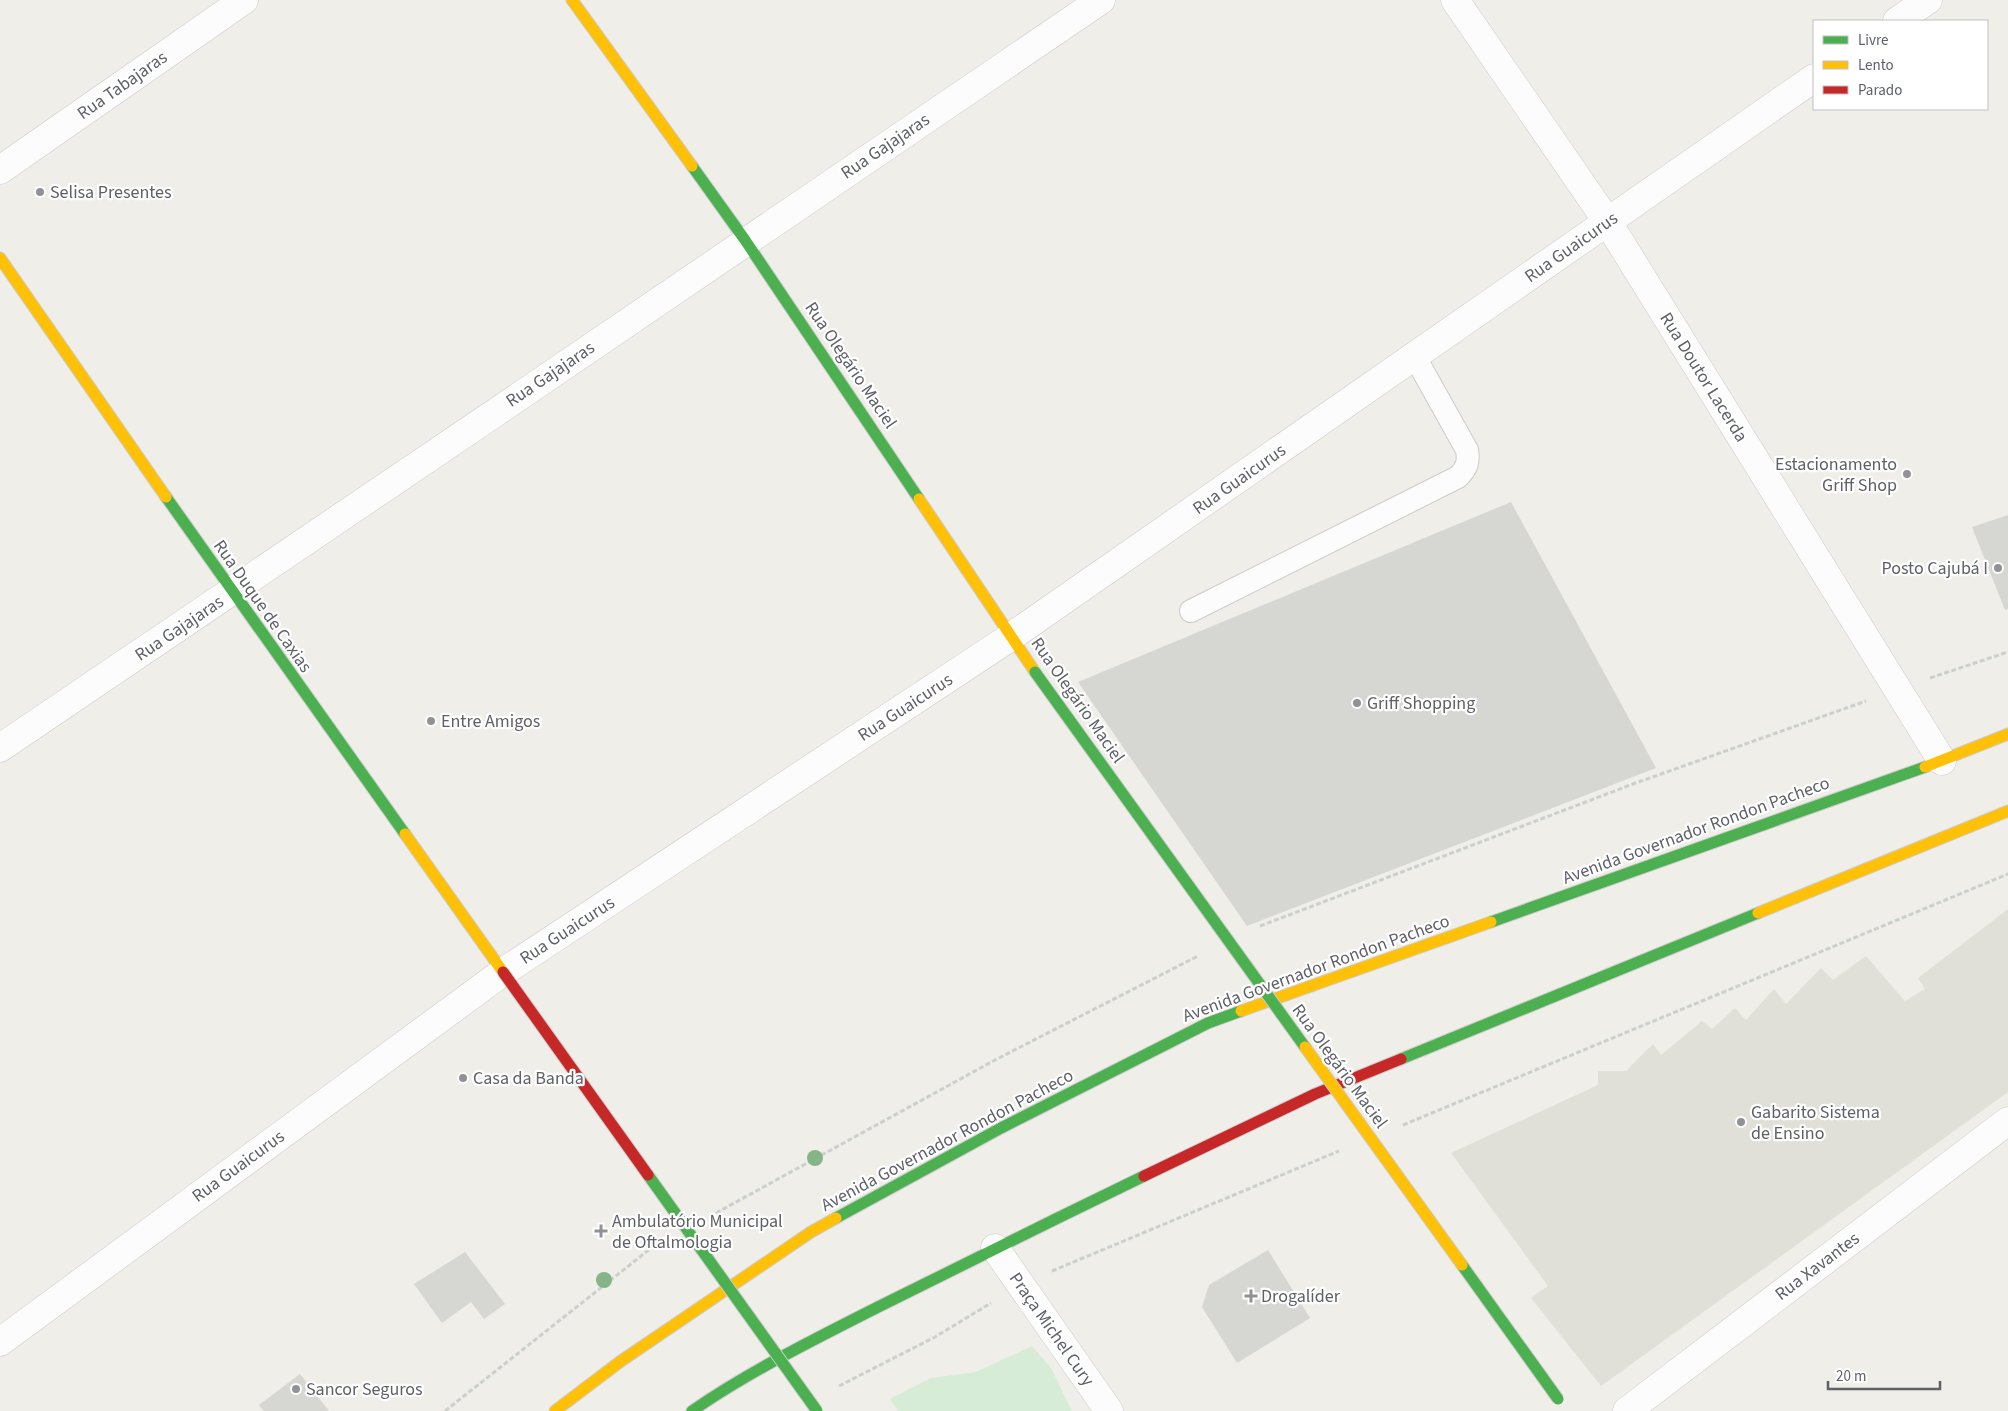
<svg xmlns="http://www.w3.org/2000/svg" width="2008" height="1411" viewBox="0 0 2008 1411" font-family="'Source Sans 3',sans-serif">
	<rect width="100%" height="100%" fill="#efeee9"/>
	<path fill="#e0dfd8" d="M2008 909V1092L1601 1386 1531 1298 1548 1286 1451 1153 1598 1085V1071H1626L1653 1044 1661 1055 1702 1021 1712 1029 1735 1008 1746 1020 1774 989 1786 1004 1821 968 1833 980 1866 956 1905 1001 1925 989 1918 978Z"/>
	<path fill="#d6ecd6" d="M1032 1346 1051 1368 1072 1411H898L890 1399 931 1378 976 1372Z"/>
	<g fill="#d6d6d3">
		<path d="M1511 502 1656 768 1247 926 1078 682Z"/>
		<path d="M2008 515V609L2005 610 1972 527Z"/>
		<path d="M1268 1250 1310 1318 1237 1363 1202 1307 1209 1285Z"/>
		<path d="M465 1252 505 1304 484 1319 471 1302 442 1323 414 1284Z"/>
		<path d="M300 1374 329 1411H264L259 1405Z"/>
	</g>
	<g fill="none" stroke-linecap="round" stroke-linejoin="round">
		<defs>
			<path id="lane" d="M1191 611 1458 477C1467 468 1469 462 1467 450L1415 357"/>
			<g id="street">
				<path d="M1455 0 1607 221 1942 761"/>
				<path d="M1897 21 1928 0"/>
				<path d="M0 170 244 0"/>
				<path d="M0 748C369 501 733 249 1101 0"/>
				<path d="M995 1248 1109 1411"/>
				<path d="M0 1342 503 972 1012 636 1814 78"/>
				<path d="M1627 1411 2008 1121"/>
			</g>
			<g id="fast">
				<path d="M692 166 745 240 919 499"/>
				<path d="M166 497 405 834"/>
				<path d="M1491 922 1925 767"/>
				<path d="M1401 1059 1758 913"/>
				<path d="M836 1218 1001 1128 1208 1023 1241 1011"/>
				<path d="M692 1411C750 1371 815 1339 878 1307 966 1263 1055 1219 1144 1176"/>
			</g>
			<g id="slow">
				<path d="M572 0 692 166"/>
				<path d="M0 258 166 497"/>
				<path d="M919 499 1035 672"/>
				<path d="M1925 767 2008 734"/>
				<path d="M405 834 503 972"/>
				<path d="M1758 913 2008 811"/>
				<path d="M1241 1011 1491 922"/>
				<path d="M555 1411 621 1361 811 1232 836 1218"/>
			</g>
			<path id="jam" d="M1144 1176 1315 1094 1401 1059"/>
		</defs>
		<use href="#lane" stroke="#cccbcb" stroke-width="24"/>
		<use href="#street" stroke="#cccbcb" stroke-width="29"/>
		<use href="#fast" stroke="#cbcccb" stroke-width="13"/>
		<use href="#slow" stroke="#cbcccb" stroke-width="13"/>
		<use href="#jam" stroke="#cbcccb" stroke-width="13"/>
		<g stroke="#cbd0cd" stroke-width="3" stroke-dasharray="5 2.5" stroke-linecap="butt">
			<path d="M1930 678 2008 652"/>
			<path d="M1260 926 1633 784 1866 701"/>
			<path d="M1403 1125 2008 874"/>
			<path d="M716 1213 995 1060 1198 956"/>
			<path d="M1052 1271 1339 1151"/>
			<path d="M839 1386 935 1337 991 1303"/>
			<path d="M445 1411 650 1249 658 1244"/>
		</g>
		<use href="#lane" stroke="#fdfcfc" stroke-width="22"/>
		<use href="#street" stroke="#fdfcfc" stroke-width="28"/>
		<use href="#fast" stroke="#4caf50" stroke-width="11"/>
		<use href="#slow" stroke="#ffc107" stroke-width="11"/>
		<use href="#jam" stroke="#c62828" stroke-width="11"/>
		<defs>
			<g id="fast-bridge">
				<path d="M1035 672 1305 1047"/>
				<path d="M648 1175 817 1411"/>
				<path d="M1462 1265 1558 1399"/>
			</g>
			<path id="slow-bridge" d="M1305 1047 1462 1265"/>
			<path id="jam-bridge" d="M503 972 648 1175"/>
		</defs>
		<use href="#fast-bridge" stroke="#cbcccb" stroke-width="13" stroke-linecap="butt"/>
		<use href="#slow-bridge" stroke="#cbcccb" stroke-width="13" stroke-linecap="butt"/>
		<use href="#jam-bridge" stroke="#cbcccb" stroke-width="13" stroke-linecap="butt"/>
		<use href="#fast-bridge" stroke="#4caf50" stroke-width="11"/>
		<use href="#slow-bridge" stroke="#ffc107" stroke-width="11"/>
		<use href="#jam-bridge" stroke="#c62828" stroke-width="11"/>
	</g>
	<g fill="#85b489">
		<circle cx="815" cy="1158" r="8"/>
		<circle cx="604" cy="1280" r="8"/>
	</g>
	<g fill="#919295" stroke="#fff" stroke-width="2">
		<circle cx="40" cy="192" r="5"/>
		<circle cx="1907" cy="474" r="5"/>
		<circle cx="1998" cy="568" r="5"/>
		<circle cx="1357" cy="703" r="5"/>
		<circle cx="431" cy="721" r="5"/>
		<circle cx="463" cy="1078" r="5"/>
		<circle cx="1741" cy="1122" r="5"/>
		<path d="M598.5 1223.5h5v5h5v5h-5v5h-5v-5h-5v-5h5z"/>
		<path d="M1248.5 1288.5h5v5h5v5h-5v5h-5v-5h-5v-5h5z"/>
		<circle cx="296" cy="1389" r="5"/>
	</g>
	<g text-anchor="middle" stroke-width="4.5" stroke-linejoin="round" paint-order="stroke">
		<g font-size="18" fill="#5e6168" stroke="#fff">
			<text transform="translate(122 85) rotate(-35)" y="6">Rua Tabajaras</text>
			<text transform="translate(885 146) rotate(-34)" y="6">Rua Gajajaras</text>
			<text transform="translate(1571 247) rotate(-35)" y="6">Rua Guaicurus</text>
			<text transform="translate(851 365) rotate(56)" y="6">Rua Olegário Maciel</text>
			<text transform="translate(550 374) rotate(-34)" y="6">Rua Gajajaras</text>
			<text transform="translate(1704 377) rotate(58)" y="6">Rua Doutor Lacerda</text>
			<text transform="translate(1239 479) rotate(-35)" y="6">Rua Guaicurus</text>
			<text transform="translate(263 606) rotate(55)" y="6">Rua Duque de Caxias</text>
			<text transform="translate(179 628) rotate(-34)" y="6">Rua Gajajaras</text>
			<text transform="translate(1078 700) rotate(55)" y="6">Rua Olegário Maciel</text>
			<text transform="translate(905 707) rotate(-33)" y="6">Rua Guaicurus</text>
			<text transform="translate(1696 830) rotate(-20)" y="6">Avenida Governador Rondon Pacheco</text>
			<text transform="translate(567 930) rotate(-33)" y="6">Rua Guaicurus</text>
			<text transform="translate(1316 968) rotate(-20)" y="6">Avenida Governador Rondon Pacheco</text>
			<text transform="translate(1340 1066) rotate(54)" y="6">Rua Olegário Maciel</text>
			<text transform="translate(947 1140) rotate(-28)" y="6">Avenida Governador Rondon Pacheco</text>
			<text transform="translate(238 1166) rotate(-36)" y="6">Rua Guaicurus</text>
			<text transform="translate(1817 1266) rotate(-37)" y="6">Rua Xavantes</text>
			<text transform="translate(1052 1329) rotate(55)" y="6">Praça Michel Cury</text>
		</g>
		<g font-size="18" fill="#5e6168" stroke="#fff" text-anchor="start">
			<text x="50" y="198">Selisa Presentes</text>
			<text x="1897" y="470" text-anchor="end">Estacionamento<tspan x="1897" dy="21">Griff Shop</tspan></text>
			<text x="1988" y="574" text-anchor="end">Posto Cajubá I</text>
			<text x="1367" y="709">Griff Shopping</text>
			<text x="441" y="727">Entre Amigos</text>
			<text x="473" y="1084">Casa da Banda</text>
			<text x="1751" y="1118">Gabarito Sistema<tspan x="1751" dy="21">de Ensino</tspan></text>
			<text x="612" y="1227">Ambulatório Municipal<tspan x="612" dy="21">de Oftalmologia</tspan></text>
			<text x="1261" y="1302">Drogalíder</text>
			<text x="306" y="1395">Sancor Seguros</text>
		</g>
	</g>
	<rect x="1813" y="20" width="175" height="90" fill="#ffffff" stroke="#bfc0c3"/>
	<rect x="1823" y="36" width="25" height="8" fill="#4caf50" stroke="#bfc0c3"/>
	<text x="1858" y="45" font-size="15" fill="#5e6168">Livre</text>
	<rect x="1823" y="61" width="25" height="8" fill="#ffc107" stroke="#bfc0c3"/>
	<text x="1858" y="70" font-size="15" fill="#5e6168">Lento</text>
	<rect x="1823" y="86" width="25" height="8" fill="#c62828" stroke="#bfc0c3"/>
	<text x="1858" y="95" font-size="15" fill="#5e6168">Parado</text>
	<path d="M1828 1381v8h112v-8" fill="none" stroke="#5e6168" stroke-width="2.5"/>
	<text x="1836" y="1381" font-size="15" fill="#5e6168" stroke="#ffffff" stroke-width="4" paint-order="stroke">20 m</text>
</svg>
